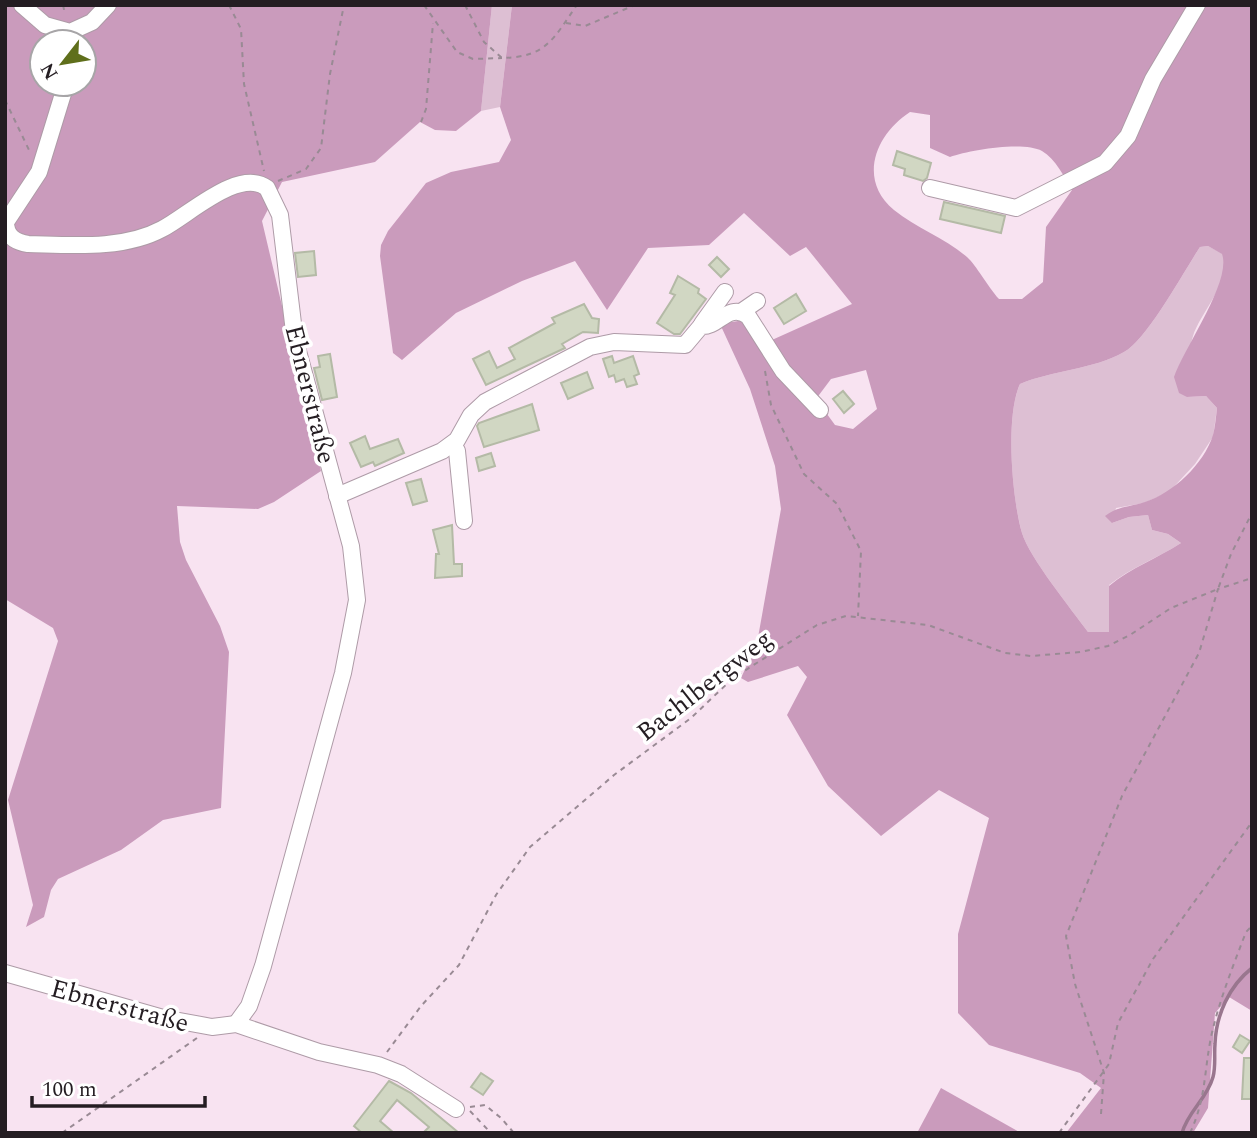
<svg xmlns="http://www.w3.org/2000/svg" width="1257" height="1138" viewBox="0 0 1257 1138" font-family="Spectral,serif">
	<rect width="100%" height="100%" fill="#f8e3f1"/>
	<g fill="#ddbfd3">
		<path d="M492 5H512L500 107 481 111Z"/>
		<path d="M1208 246 1223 254C1232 282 1201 311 1193 336 1187 353 1189 378 1187 397L1206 396 1217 408 1213 437 1195 464 1169 492 1144 503 1116 508 1112 523 1129 517 1148 515 1152 530 1168 534 1181 543C1156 559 1132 567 1109 585V633L1088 632C1072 610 1029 557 1022 533 1012 498 1005 417 1020 384 1053 370 1092 370 1124 352 1147 340 1184 271 1200 247Z"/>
	</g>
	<g fill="#ca9bbc" fill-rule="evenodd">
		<path d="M5 5H492L481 111 456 131 435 130 420 122 375 162 282 182 262 221 321 471 274 502 258 509 177 506 180 542 186 560 220 626 229 652 221 808 163 820 121 850 58 879 51 890 44 917 26 927 33 905 8 800 58 641 53 628 5 599ZM42 42H84V84H42Z"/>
		<path d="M512 5H1252V1011L1229 997 1215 1013 1208 1108 1193 1133H1066L1101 1088 1080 1073 989 1045 958 1013V934L989 818 939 790 881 836 828 786 787 715 807 677 798 666 748 682 741 678 757 643 781 509 775 466 750 389 720 324 744 320 763 344 852 304 806 247 790 256 744 213 709 245 648 248 607 310 575 261 522 281 456 313 402 360 393 353 380 256 381 245 388 231 426 183 451 172 499 162 511 140 500 107ZM910 112 930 115V148L950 157C970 150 1023 141 1042 151 1056 159 1064 177 1072 190L1046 227 1043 282 1022 299H999C988 287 976 265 967 257 945 238 916 228 894 210 857 179 876 134 910 112ZM1208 246 1222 254C1232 281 1184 348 1174 377L1179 393 1187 397 1206 396 1217 408C1216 417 1215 427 1213 435 1204 464 1173 493 1145 502 1130 507 1118 506 1105 516L1112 523 1129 517 1148 515 1152 530 1168 534 1181 543C1156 559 1132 567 1109 586V632H1088C1072 610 1029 557 1022 533 1012 499 1005 416 1020 384 1053 370 1092 370 1124 352 1147 340 1184 271 1200 247ZM866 370 877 409 853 429 835 425 816 399 831 379Z"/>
		<path d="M941 1088 1021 1133H917Z"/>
	</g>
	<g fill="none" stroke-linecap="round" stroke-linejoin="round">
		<path stroke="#99768e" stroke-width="3.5" d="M1182 1133C1188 1111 1207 1099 1213 1077 1216 1066 1214 1055 1215 1044 1216 1015 1229 986 1252 968"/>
	</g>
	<g fill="#d1d7c3" stroke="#b4baa6" stroke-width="2">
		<path d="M897 151 931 163 927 178 923 181 904 175 905 169 893 165Z"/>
		<path d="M944 202 1005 216 1001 233 940 219Z"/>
		<path d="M314 251 316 275 298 277 295 253Z"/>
		<path d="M717 257 729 269 721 277 709 265Z"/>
		<path d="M678 276 699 289 698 293 706 299 680 334H674L657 323 675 295 670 293Z"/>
		<path d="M796 294 806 311 784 324 774 308Z"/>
		<path d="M584 304 592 318 599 319 598 333 583 332 562 344 565 348 486 385 473 359 489 351 497 368 515 359 509 348 555 323 552 318Z"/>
		<path d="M330 354 337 397 322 400 314 368 320 367 318 356Z"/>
		<path d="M612 356 614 363 633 356 639 374 634 376 637 384 627 387 624 379 616 382 614 375 609 377 603 359Z"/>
		<path d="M587 372 593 388 568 399 561 383Z"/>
		<path d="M843 391 854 404 844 413 833 399Z"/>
		<path d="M532 404 539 430 484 447 477 426 479 423Z"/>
		<path d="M365 436 370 449 398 439 404 453 375 466 373 462 361 467 350 443Z"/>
		<path d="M491 453 495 466 479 471 476 458Z"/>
		<path d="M421 479 427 501 413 505 406 483Z"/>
		<path d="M452 525 454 564H462V576L435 578 436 554H439L433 530Z"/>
		<path d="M1240 1035 1250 1041 1242 1053 1233 1047Z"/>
		<path d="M1244 1058H1252V1099H1242Z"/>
		<path d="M481 1073 493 1081 483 1095 471 1087Z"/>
		<path d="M389 1081 411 1093 459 1133H423L429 1127 397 1100 380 1121 394 1133H362L354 1126Z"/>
	</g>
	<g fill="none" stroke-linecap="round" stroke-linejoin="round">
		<defs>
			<g id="minor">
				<path d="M22 5 45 25 70 32 92 22 108 5"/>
				<path d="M66 84 39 172 6 222C6 236 15 242 28 244 71 245 123 250 162 229 189 215 239 167 267 188L280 215 295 340 351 546 357 600 343 673 263 966 249 1006 236 1024"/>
				<path d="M930 188 1016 208 1105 163 1128 136 1153 79 1197 5"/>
				<path d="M741 312 757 301"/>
				<path d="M702 324 725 292"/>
				<path d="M453 444 457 451 464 521"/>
				<path d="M337 496 442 451 457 440 471 415 485 402 590 347 614 342 685 345 701 326C718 328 728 302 748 316L783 371 820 410"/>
				<path d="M5 973 163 1018 212 1027 236 1024 319 1052 378 1065 401 1074 456 1109"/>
			</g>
		</defs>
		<use href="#minor" stroke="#ae9ba7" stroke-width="18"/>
		<g stroke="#998a94" stroke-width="2" stroke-dasharray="5 5" stroke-linecap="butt">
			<path d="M63 5 65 14"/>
			<path d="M229 5 241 29 244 84 264 171"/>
			<path d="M424 5 457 52 473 59 502 58"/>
			<path d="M465 5 484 42 502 58C547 57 553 39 577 5"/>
			<path d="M566 23 585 26 635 5"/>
			<path d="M5 100 30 152"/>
			<path d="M421 122 426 109 433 23"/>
			<path d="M278 181 306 169 321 148 330 74 344 5"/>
			<path d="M765 371 771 405 804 474 837 504 861 551 858 616"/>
			<path d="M387 1052 421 1006 459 965 496 895 530 847 614 775 691 718 733 678 817 625 846 616 928 625 1005 653 1031 656 1080 652 1108 646 1130 635 1171 608 1218 589 1231 554 1252 513"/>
			<path d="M470 1107 485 1105 501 1118 514 1133"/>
			<path d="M470 1111 491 1133"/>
			<path d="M1101 1114 1104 1073 1075 984 1066 936 1122 796 1199 653 1218 589 1252 578"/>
			<path d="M62 1133 197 1038"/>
			<path d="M1059 1133 1109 1064 1118 1023 1153 959 1252 822"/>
			<path d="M1190 1133C1206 1099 1204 1072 1211 1037 1219 1001 1233 966 1246 932L1252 926"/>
		</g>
		<use href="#minor" stroke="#fff" stroke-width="16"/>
	</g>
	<g text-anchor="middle" stroke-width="7" stroke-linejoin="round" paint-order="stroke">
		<g font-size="26" fill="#241d22" stroke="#fff">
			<text transform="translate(311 394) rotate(76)" y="9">Ebnerstraße</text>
			<text transform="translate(704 685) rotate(-38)" y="9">Bachlbergweg</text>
			<text transform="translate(120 1005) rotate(15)" y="9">Ebnerstraße</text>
		</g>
	</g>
	<rect width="1257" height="1138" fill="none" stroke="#241d22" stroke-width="14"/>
	<g transform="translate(63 63) rotate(239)"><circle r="33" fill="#ffffff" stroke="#a7a5a7" stroke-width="2"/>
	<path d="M0-5L12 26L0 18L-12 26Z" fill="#5f6f1b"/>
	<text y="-10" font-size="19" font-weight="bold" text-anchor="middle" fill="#241d22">N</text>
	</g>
	<path d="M32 1096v10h173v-10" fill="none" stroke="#241d22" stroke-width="3.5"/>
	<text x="42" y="1096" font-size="21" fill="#241d22" stroke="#ffffff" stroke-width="5" paint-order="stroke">100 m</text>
</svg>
